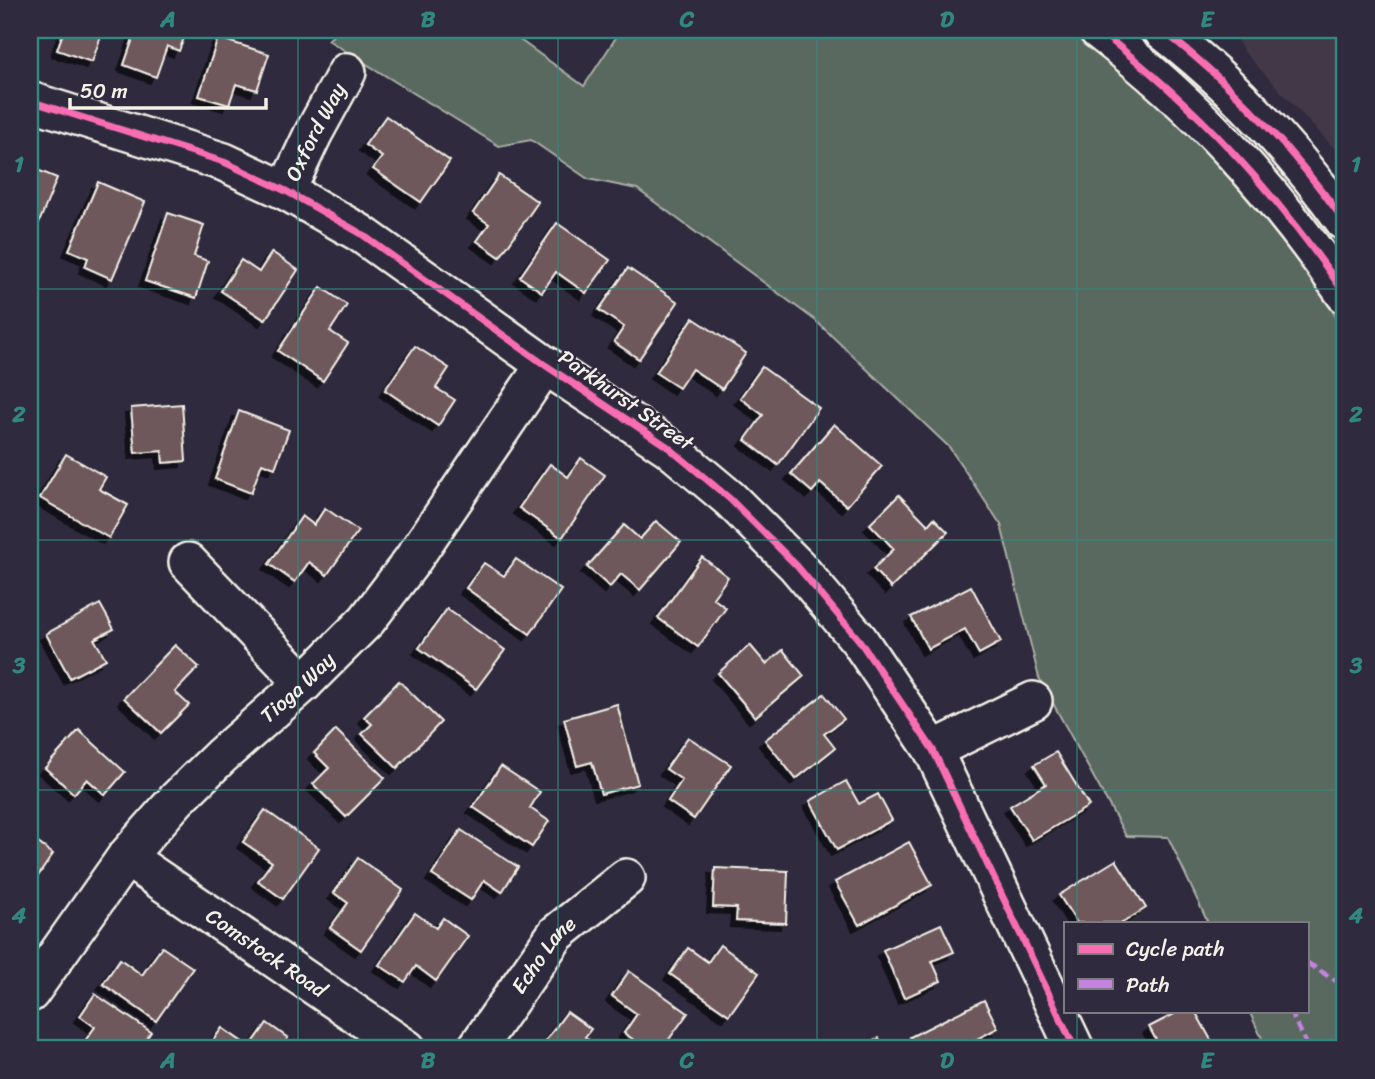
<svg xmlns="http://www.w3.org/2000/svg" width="1375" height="1079" viewBox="0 0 1375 1079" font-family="Sriracha,sans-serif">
	<defs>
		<filter id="shadow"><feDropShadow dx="-6" dy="6" stdDeviation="0" flood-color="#0009"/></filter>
	</defs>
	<rect width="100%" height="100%" fill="#2f2a3d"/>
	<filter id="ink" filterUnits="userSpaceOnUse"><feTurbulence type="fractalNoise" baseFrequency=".0143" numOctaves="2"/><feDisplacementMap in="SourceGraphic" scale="14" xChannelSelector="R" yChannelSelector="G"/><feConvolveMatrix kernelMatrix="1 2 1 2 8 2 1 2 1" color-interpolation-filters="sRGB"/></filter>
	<g filter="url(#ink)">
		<path fill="#423846" d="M1231 30H1345V160L1245 53Z"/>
		<path fill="#5a6960" stroke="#a7ada4" stroke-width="2" d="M339 30H506L584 86 621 30H1069L1116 63 1196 136 1313 279 1345 332V1049H1267L1249 1011H1307V923H1208L1168 837 1126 836 1039 678 1001 525 949 447 816 321 637 189 588 179 531 140 499 146 328 40Z"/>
		<g fill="#6e595c" stroke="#f4f1e8" stroke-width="2" filter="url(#shadow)">
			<path d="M64 30H103L92 62 57 50Z"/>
			<path d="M136 30H187L179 51 167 46 156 77 124 65Z"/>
			<path d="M218 38 269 54 257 90 236 84 229 105 199 96Z"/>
			<path d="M386 116 450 161 421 202 373 169 382 157 365 145Z"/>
			<path d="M30 167 57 178 30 245Z"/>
			<path d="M499 175 538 202 500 257 477 241 489 224 473 213Z"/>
			<path d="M98 182 145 202 112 279 85 267 88 258 69 250Z"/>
			<path d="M168 213 204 225 194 256 208 261 196 298 145 281Z"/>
			<path d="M557 223 610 260 586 293 556 272 542 292 520 277Z"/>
			<path d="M272 252 298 270 265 320 221 291 241 260 259 272Z"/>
			<path d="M628 268 678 302 639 359 614 342 624 327 599 310Z"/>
			<path d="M321 287 347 305 330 331 348 343 323 381 278 351Z"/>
			<path d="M693 318 746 353 722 389 692 369 679 388 656 373Z"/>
			<path d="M415 346 449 368 436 388 455 400 438 426 385 390Z"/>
			<path d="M762 367 819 408 778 465 745 440 763 415 740 398Z"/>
			<path d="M182 404 186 461 163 463 162 451 135 453 131 408Z"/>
			<path d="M239 411 289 430 275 468 262 463 251 493 215 479Z"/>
			<path d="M834 424 882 466 847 506 820 483 812 492 791 474Z"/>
			<path d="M66 454 106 477 99 489 128 505 109 538 40 498Z"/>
			<path d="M581 458 605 475 562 538 519 508 550 464 568 477Z"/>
			<path d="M899 495 928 525 934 518 948 532 891 588 873 569 894 549 870 524Z"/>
			<path d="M325 508 358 531 327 575 309 562 295 582 269 564 302 516 314 525Z"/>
			<path d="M656 521 681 542 640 590 621 574 610 587 587 567 624 525 640 539Z"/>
			<path d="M702 557 728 577 713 598 726 608 698 647 658 618Z"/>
			<path d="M516 559 561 590 530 634 466 588 484 563 504 576Z"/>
			<path d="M971 586 1001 642 979 654 965 629 928 649 911 617Z"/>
			<path d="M100 604 114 629 94 639 106 659 70 678 46 634Z"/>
			<path d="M447 609 505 650 476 689 419 648Z"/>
			<path d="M175 645 199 667 175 692 189 705 161 733 124 698Z"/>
			<path d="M750 645 766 664 783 650 804 676 755 717 718 673Z"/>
			<path d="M399 681 441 722 397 768 362 734 372 724 364 717Z"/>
			<path d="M824 694 844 719 824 734 835 748 796 779 765 740Z"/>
			<path d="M617 704 638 784 601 794 592 762 577 766 564 719Z"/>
			<path d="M79 730 125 772 105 795 87 779 74 794 45 768Z"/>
			<path d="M336 730 385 778 346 817 313 784 329 768 314 753Z"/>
			<path d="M688 737 731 765 694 819 668 801 682 780 666 769Z"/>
			<path d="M1056 752 1089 806 1032 840 1010 806 1046 784 1034 765Z"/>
			<path d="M501 766 540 792 530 808 549 821 532 847 473 807Z"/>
			<path d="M846 781 859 804 878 794 892 820 837 850 810 801Z"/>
			<path d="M265 810 319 848 283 899 258 881 272 862 243 842Z"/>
			<path d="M461 830 518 867 502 892 484 880 471 900 432 875Z"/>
			<path d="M30 837 53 854 36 879 30 875Z"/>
			<path d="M909 842 932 885 859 925 835 882Z"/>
			<path d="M358 858 403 890 361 950 330 928 348 903 334 893Z"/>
			<path d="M1116 860 1146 908 1122 923H1077L1059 895Z"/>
			<path d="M715 868 788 871 786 923 736 921 737 908 713 907Z"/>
			<path d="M415 913 436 928 443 918 468 936 436 981 416 966 405 982 379 965Z"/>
			<path d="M941 924 954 952 932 961 941 981 904 998 883 950Z"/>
			<path d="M720 945 759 973 729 1015 670 974 688 948 708 962Z"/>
			<path d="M162 947 193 968 156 1021 103 984 120 959 142 975Z"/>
			<path d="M629 971 688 1013 662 1049H647L624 1033 637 1014 612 996Z"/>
			<path d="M95 994 151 1032 139 1049H79L95 1027 80 1016Z"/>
			<path d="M984 1000 998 1028 969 1043 973 1049H916L910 1037Z"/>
			<path d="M1180 1011H1195L1216 1049H1161L1149 1027Z"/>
			<path d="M567 1012 591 1029 585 1037 601 1049H544L541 1047Z"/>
			<path d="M267 1023 288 1038 280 1049H207L222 1028 250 1047Z"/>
			<path d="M879 1038 885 1049H857Z"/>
		</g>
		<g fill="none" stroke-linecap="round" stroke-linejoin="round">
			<defs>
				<g id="minor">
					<path d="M1098 30C1199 108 1273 189 1345 294"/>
					<path d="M1162 30C1232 84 1294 151 1345 222"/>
					<path d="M30 101 224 162 286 191 360 233 545 365 668 447 730 499 797 566 859 640 933 750 1075 1049"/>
					<path id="s1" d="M286 191 313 134 347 72"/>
					<path d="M188 562 304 683"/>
					<path d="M933 750 1033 701"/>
					<path id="s2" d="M126 857 407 1049"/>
					<path id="s3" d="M30 993 126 857 177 799 221 756 304 683 367 620 411 562 545 365"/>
					<path id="s4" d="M476 1049 556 934 626 878"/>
				</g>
			</defs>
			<use href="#minor" stroke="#f4f1e8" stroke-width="42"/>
			<use href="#minor" stroke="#2f2a3d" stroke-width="37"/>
			<g stroke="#c483df" stroke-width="5" stroke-dasharray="10 5" stroke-linecap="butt">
				<path d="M1307 963 1345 986"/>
				<path d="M1290 1011 1309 1049"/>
			</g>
			<defs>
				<g id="cycleway">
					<path d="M1098 30C1199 108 1273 189 1345 294"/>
					<path d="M1162 30C1232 84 1294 151 1345 222"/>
					<path d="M30 101 224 162 286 191 360 233 545 365 668 447 730 499 797 566 859 640 933 750 1075 1049"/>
				</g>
			</defs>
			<use href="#cycleway" stroke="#2f2a3d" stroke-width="11"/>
			<use href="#cycleway" stroke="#f96db3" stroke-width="7"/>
		</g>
	</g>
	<path fill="none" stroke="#318880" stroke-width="2" stroke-opacity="0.55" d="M298 30V1049M558 30V1049M817 30V1049M1077 30V923M30 289H1345M30 540H1345M30 790H1345M1077 1011V1049"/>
	<g text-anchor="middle" stroke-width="5" stroke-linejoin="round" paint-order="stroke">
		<g font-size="21" fill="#f4f1e8" stroke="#2f2a3d">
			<text dy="7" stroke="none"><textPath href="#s1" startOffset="66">Oxford Way</textPath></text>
			<text transform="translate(626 400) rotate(35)" y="7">Parkhurst Street</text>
			<text dy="7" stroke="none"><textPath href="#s3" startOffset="408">Tioga Way</textPath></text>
			<text dy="7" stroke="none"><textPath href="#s2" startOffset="170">Comstock Road</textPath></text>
			<text dy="7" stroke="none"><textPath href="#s4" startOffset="116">Echo Lane</textPath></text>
		</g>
	</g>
	<rect width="1375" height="1079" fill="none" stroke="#2f2a3d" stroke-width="77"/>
	<rect x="1064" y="922" width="245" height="91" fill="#2f2a3d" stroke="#7e7a81" stroke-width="2"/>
	<rect x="1078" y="944" width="35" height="10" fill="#f96db3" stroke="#7e7a81" stroke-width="2"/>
	<text x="1126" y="956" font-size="21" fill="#f4f1e8">Cycle path</text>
	<rect x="1078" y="979" width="35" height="10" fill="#c483df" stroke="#7e7a81" stroke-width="2"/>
	<text x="1126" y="992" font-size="21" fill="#f4f1e8">Path</text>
	<path d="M70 98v10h196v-10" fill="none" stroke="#f4f1e8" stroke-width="3.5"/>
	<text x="80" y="98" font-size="21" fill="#f4f1e8" stroke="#2f2a3d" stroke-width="5" paint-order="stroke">50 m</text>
	<rect x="38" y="38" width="1298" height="1002" fill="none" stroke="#318880" stroke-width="2.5"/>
	<g font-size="23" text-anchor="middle" font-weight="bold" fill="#318880">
		<text x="168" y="27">A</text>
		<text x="428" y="27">B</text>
		<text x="687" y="27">C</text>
		<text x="947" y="27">D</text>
		<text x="1207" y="27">E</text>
		<text x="19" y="172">1</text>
		<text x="1356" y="172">1</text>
		<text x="19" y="422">2</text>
		<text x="1356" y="422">2</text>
		<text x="19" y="673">3</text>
		<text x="1356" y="673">3</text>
		<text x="19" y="923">4</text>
		<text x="1356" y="923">4</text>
		<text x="168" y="1068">A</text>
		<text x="428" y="1068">B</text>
		<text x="687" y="1068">C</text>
		<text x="947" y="1068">D</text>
		<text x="1207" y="1068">E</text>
	</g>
</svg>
